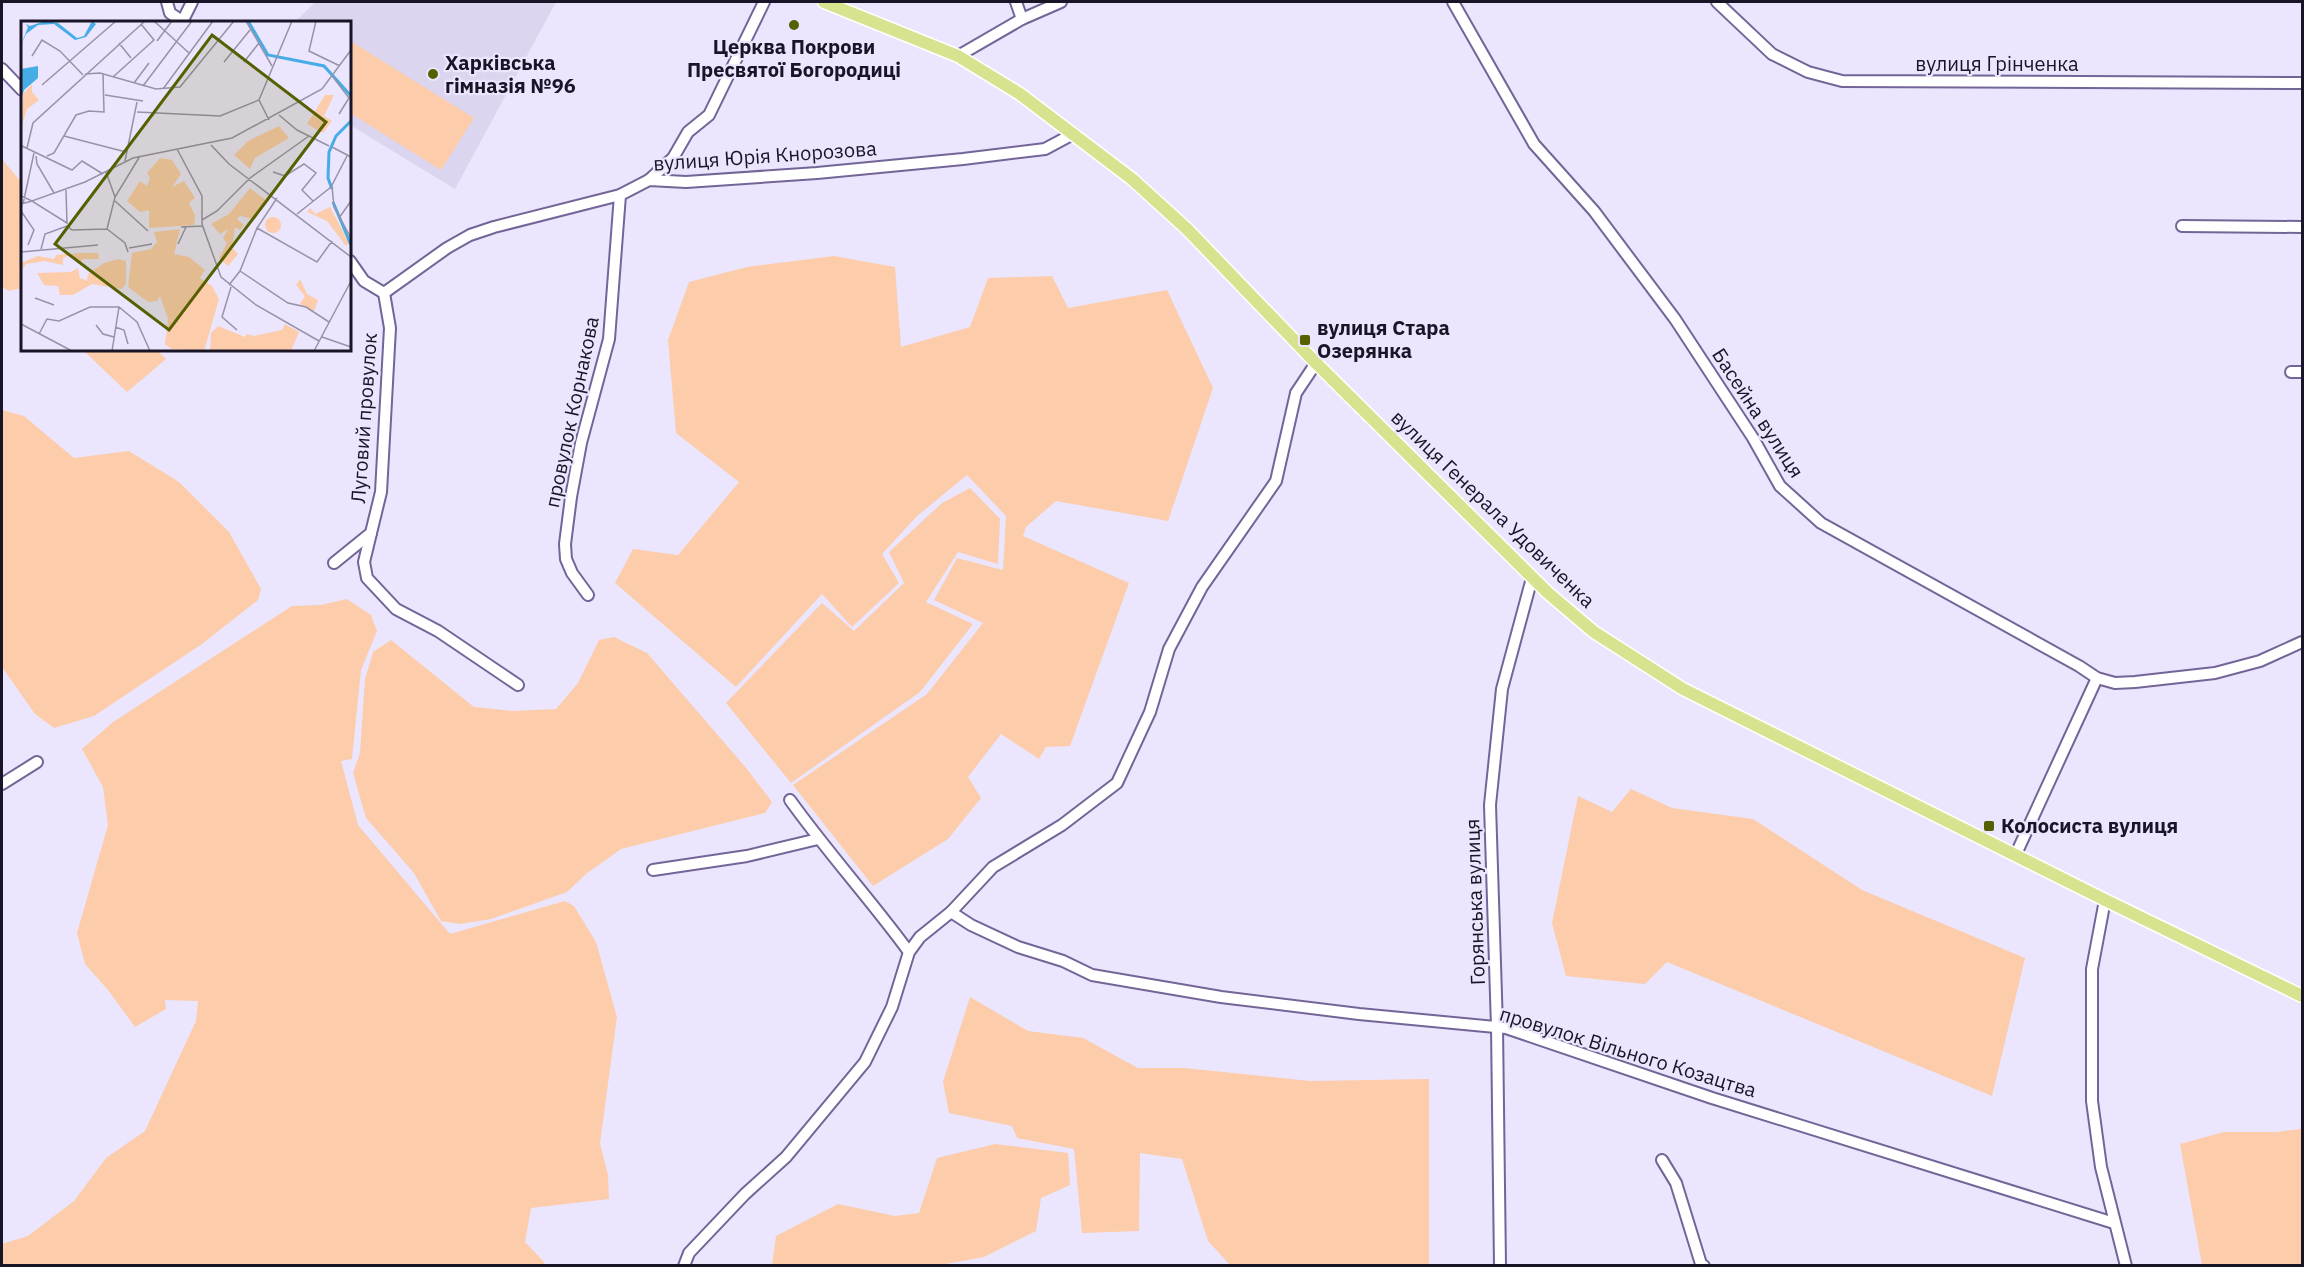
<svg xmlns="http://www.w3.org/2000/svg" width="2304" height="1267" viewBox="0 0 2304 1267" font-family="'IBM Plex Sans',sans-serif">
	<rect width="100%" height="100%" fill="#ebe6fd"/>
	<path fill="#dbd5ef" d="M315 2H556L455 189 350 125V22H295Z"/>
	<g fill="#fcccab">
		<path d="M352 42 474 118 441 170 350 113V46Z"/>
		<path d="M2 159 22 183V288L9 291 2 287Z"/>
		<path d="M834 256 895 267 901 347 970 327 988 278 1052 276 1068 308 1167 290 1213 388 1168 521 1056 501 1026 527 1023 536 1129 583 1070 746 1046 747 1039 759 1001 734 968 777 981 798 948 839 873 886 793 785 927 694 983 623 934 600 957 558 1003 570 1006 516 967 475 917 516 882 554 899 583 852 627 822 594 736 687 615 583 633 549 678 555 739 482 676 433 668 340 689 282 747 267Z"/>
		<path d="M83 350H157L166 359 127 392Z"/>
		<path d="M2 410 24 416 74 458 129 451 179 482 229 532 261 589 258 600 202 644 94 716 54 728 35 714 2 667Z"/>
		<path d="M970 488 1000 519 998 564 958 552 926 602 973 624 920 692 791 783 726 703 822 603 854 631 904 583 889 552 942 503Z"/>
		<path d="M347 599 371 615 377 631 361 670 352 759 341 761 358 825 450 934 565 901 574 906 596 942 617 1017 600 1143 608 1175 609 1199 531 1208 525 1242 544 1262V1265H2V1244L28 1236 74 1201 106 1158 145 1131 196 1021 198 1001 165 1000 166 1009 135 1027 108 990 85 964 77 933 108 825 103 787 82 749 113 722 292 606 321 605Z"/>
		<path d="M614 637 647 653 747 769 772 802 765 813 621 849 586 874 567 892 491 919 460 924 441 921 414 873 366 818 353 773 360 753 365 679 373 652 391 640 474 707 512 711 556 709 578 683 599 640Z"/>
		<path d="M1631 789 1672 808 1753 819 1862 890 2025 958 1992 1096 1667 962 1645 984 1566 976 1552 923 1578 796 1612 812Z"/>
		<path d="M970 997 1028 1031 1083 1038 1138 1068H1184L1310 1081 1429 1079V1265H1230L1208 1241 1182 1159 1140 1153 1139 1231 1082 1233 1074 1149 1017 1138 1012 1126 949 1113 943 1082Z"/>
		<path d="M2302 1129V1265H2202L2180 1144 2224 1132H2276Z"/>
		<path d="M995 1144 1068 1153 1070 1185 1041 1198 1036 1231 984 1257 940 1265H772L776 1236 838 1204 895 1216 919 1213 937 1158Z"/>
	</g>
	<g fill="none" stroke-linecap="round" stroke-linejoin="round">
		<defs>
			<g id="minor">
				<path d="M167 2 170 13 182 21"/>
				<path d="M1016 2 1022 19"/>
				<path d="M1453 2 1534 144 1594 211 1675 319 1753 438 1780 486 1821 523 2079 666 2097 678 2115 683 2135 682 2215 673 2260 661 2302 642"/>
				<path d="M1717 2 1772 54 1808 72 1842 81 2302 83"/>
				<path d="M182 22 192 2"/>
				<path d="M958 56 1022 19 1061 2"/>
				<path d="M2 69 22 90"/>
				<path d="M649 180 673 158 688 132 709 115 764 2"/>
				<path d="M2182 226 2302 227"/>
				<path d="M350 261 364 281 384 293 447 248 470 235 494 227 620 195 649 180 686 182 817 173 963 159 1045 149 1073 134"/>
				<path d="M2291 372H2302"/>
				<path d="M371 533 364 562 367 578 396 609 438 631 518 685"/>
				<path d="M334 563 371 533 381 492 390 328 384 293"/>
				<path d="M588 595 572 573 566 559 565 544 571 497 581 443 609 339 620 195"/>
				<path d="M2 784 37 762"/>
				<path d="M790 800C828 853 871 900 909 952"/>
				<path d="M2016 854 2097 678"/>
				<path d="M653 870 747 856 818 839"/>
				<path d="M2105 900 2092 969V1101L2101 1167 2126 1266"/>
				<path d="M951 912 971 925 1018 947 1063 961 1092 975 1221 997 1359 1014 1506 1028 1712 1098 2114 1223"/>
				<path d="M1662 1160 1676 1183 1701 1264 1704 1266"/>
				<path d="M684 1266 689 1253 745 1194 786 1157 865 1062 892 1007 909 952 920 937 951 912 993 867 1062 825 1117 783 1150 712 1169 649 1202 587 1276 481 1296 393 1316 363"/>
				<path d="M1500 1266 1497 1027 1490 805 1502 689 1532 578"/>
			</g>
			<path id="major" d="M824 2 958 56 1020 94 1132 179 1187 229 1316 363 1548 593 1594 632 1683 689 2105 900 2302 996"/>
		</defs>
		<use href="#minor" stroke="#736597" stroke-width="14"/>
		<use href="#major" stroke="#fff" stroke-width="15"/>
		<use href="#minor" stroke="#fff" stroke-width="10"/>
		<use href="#major" stroke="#d8e38f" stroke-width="12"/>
	</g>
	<g fill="#566000" stroke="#ebe6fd" stroke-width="2">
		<circle cx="794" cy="25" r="6"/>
		<circle cx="433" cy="74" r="6"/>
		<rect x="1299" y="334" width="12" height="12" rx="3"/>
		<rect x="1983" y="820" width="12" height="12" rx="3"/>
	</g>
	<g text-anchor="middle" stroke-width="4.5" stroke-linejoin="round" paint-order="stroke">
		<g font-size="20" font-weight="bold" fill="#1a1427" stroke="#ebe6fd" text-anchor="start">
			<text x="794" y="54" text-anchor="middle">Церква Покрови<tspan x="794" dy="23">Пресвятої Богородиці</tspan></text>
			<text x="445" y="70">Харківська<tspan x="445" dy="23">гімназія №96</tspan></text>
			<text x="1317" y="335">вулиця Стара<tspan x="1317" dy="23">Озерянка</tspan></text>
			<text x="2001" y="833">Колосиста вулиця</text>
		</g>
		<g font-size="20" fill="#1a1427" stroke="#ebe6fd">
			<text x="1997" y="71">вулиця Грінченка</text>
			<text transform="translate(765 156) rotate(-4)" y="7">вулиця Юрія Кнорозова</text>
			<text transform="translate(572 412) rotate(-78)" y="7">провулок Корнакова</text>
			<text transform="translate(1758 413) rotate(57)" y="7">Басейна вулиця</text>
			<text transform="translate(364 418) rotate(-86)" y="7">Луговий провулок</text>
			<text transform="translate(1493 509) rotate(44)" y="7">вулиця Генерала Удовиченка</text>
			<text transform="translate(1475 902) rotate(-92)" y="7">Горянська вулиця</text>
			<text transform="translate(1628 1052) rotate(17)" y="7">провулок Вільного Козацтва</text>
		</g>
	</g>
	<g transform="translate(21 21)">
		<rect width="330" height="330" fill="#ebe6fd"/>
		<path d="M11 63V71L18 79 6 88 0 107 2 73ZM304 74H313L303 95 311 100 302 112 286 103ZM258 105 268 117 234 137 229 148 213 134 227 120ZM139 137 151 139 160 153 151 166 163 160 174 177 168 182 174 194 173 204 128 207V189L119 191 106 180 119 160 126 165 129 157 126 152ZM229 167 246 180 232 198 219 195 216 198 223 204 219 209 214 206 211 227 217 233 207 245 198 237 206 222 202 217 207 208 199 213 190 203 208 193ZM309 186 328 222 325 225 306 200 286 191 289 187 294 193ZM244 204a8 8 0 1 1 16 0a8 8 0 1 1-16 0ZM159 208 153 233 168 236 184 249 179 257 191 265 198 278 183 330 150 328 144 323 147 298 139 275 136 280 127 281 107 266 111 232 130 228 136 221 133 211ZM59 232H77L78 238H62L58 243 48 234 42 237V244L24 240 5 243 0 250V242L17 235 33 238 35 234ZM97 238 105 240V263L101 268 71 263 52 274H39L37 265 23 264 16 252 50 251 57 247 59 257 66 260 67 253 83 242ZM279 258 286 273 297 279 293 290 279 283 284 275 275 264ZM264 303 278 311 270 330H189L190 312 197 305 224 316 226 313 233 315 261 309Z" fill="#fcccab"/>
		<path d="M24 0 37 2 56 17 63 15 71 0 75 3 65 16 54 19 33 3 17 4 5 13 0 24 7 6 5 3 9 5ZM17 45V57L3 69 0 79V48Z" fill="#45ace6"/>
		<path fill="none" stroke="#45ace6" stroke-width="3" d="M227 0 247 34 303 45 330 75M311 168 307 157 308 131 315 115 330 100M312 181 330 224"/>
		<path fill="none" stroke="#9792a7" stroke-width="1.5" d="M133 0 168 32M225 0 251 45M295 0 288 30 319 45M136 20 151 0M98 22 110 37M11 35 21 19 39 30 62 54M203 41 229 9M223 41 238 22M64 53 79 52 135 68 159 66 213 0M92 56 133 19 120 3M312 56 328 77 318 93M113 62 128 42M21 64 95 0M122 65 171 0M142 68 192 0M84 74 122 80M238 79 248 99M116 91 199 95 238 79 271 0M258 94 276 109 308 125M43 115 105 131M190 124 208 143 330 236M1 125 51 149 61 140 82 153M311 126 330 136M6 127 12 102 124 0M156 128 181 175V203L200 256 235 284 298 320M15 135 16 143 33 172M26 135 33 132 55 94 68 90 83 91 82 53M104 140 116 81M85 151 94 176M252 151 264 155 283 143 295 152 281 169 292 180M311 165 313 186 330 217M45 169 46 203M0 175 11 180 64 161 112 137 211 117 301 68 330 29M94 180 127 210M0 183 11 180 46 202M2 183 13 132M0 190 13 209 7 224M276 193 310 166 326 135M318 197 330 180M181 199 196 190 229 157 288 115M46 205 51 209 86 208 94 176 119 135M160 206 182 205M236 207 296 241 311 220M86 208 104 222 107 231M157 223 165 206M108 227 131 223M20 228 24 213 46 205M0 231 77 224M219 250 267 282 285 286 308 301M208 264 219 250 236 207 256 177M210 266 201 296 216 309M14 277 33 284M0 303 51 330M75 304 82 313 93 316M94 306 103 309 107 323M18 313 26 298 38 300 69 286H98L116 301 129 330M301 316 330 326M91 330 98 286M293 330 330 260"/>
		<path fill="#566000" fill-opacity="0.15" stroke="#566000" stroke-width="3" d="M191 14 305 101 148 309 34 223Z"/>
		<rect width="330" height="330" fill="none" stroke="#1a1427" stroke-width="3"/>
	</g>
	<rect width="2304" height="1267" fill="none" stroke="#1a1427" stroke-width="6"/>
</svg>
